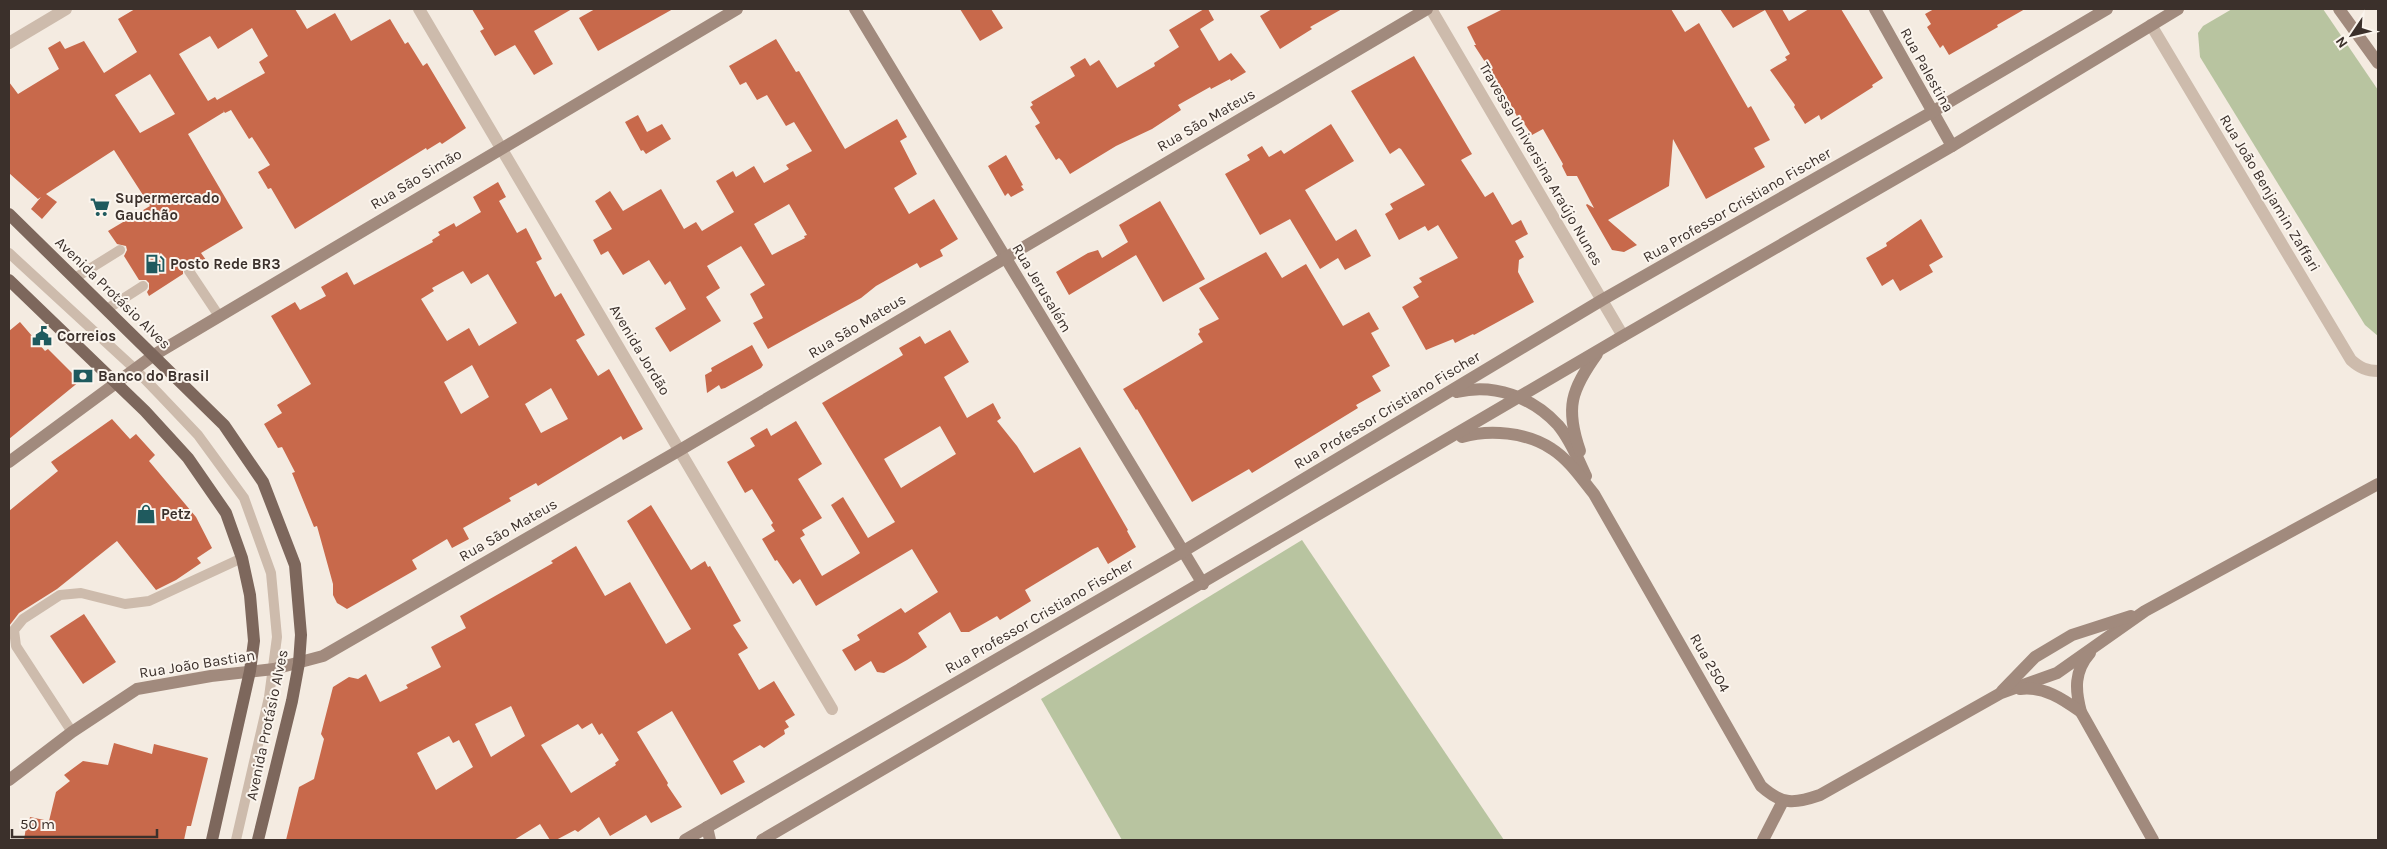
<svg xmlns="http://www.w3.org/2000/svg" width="2387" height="849" viewBox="0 0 2387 849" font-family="Karla,sans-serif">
	<rect width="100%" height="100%" fill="#f4ebe1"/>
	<g fill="#b8c4a0">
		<path d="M2232 9H2323L2378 90V336L2365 325 2200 57 2198 33 2203 26Z"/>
		<path d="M1302 540 1504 840H1122L1041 699Z"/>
	</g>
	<g fill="#c8694b" fill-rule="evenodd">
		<path d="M135 9H295L307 29 335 13 351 41 390 19 405 44 408 42 423 66 427 63 466 128 442 144 440 142 427 150 426 148 295 229 271 188 268 189 258 172 270 165 252 137 249 139 231 110 225 113 223 110 224 112 188 134 243 228 201 253 206 260 195 267 186 265 183 268V274L149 296 147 292 149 289V283L146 280H139L124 256 127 250 126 246 117 244 108 231 150 206 114 150 46 194 57 202 42 219 31 209 41 197 38 199 9 173V82L18 94 59 69 48 48 60 41 65 49 84 41 104 73 137 52 118 19ZM252 28 268 56 259 62 265 73 217 100 215 97 208 101 179 54 210 36 218 49ZM150 74 175 114 140 133 115 95Z"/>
		<path d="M472 9H572L534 31 553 64 534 75 515 45 495 56 480 31 484 29Z"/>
		<path d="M595 9H673L598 51 579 18Z"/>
		<path d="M960 9H991L1003 28 980 41Z"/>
		<path d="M1204 9H1208L1214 20 1200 29 1219 61 1231 53 1246 72 1231 81 1230 79 1211 89 1210 87 1178 105 1181 110 1152 129 1116 146 1070 174 1062 161 1059 158 1056 160 1035 126 1040 123 1030 107 1033 105 1031 102 1075 76 1070 67 1085 58 1090 66 1099 60 1117 88 1155 66 1154 63 1179 47 1169 30Z"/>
		<path d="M1272 9H1342L1310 27 1312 29 1280 49 1260 16Z"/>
		<path d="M1503 9H1671L1685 32 1699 23 1748 108 1751 106 1770 140 1754 148 1765 167 1706 199 1673 139 1669 186 1608 220 1637 245 1624 252 1612 250 1586 205 1587 204 1594 208 1577 176H1567L1562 166 1563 164 1543 129 1532 135 1521 119 1519 120 1503 90 1474 45H1476L1467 27Z"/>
		<path d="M1720 9H1782L1789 21 1809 9H1841L1883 78 1872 85 1873 87 1821 120 1819 115 1805 124 1794 107 1795 105 1770 70 1787 60 1785 57 1790 54 1765 10 1733 28Z"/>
		<path d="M1934 9H2025L1997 25 1998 27 1949 55 1943 45 1940 48 1927 27 1931 24 1925 14Z"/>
		<path d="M776 39 796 72 799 71 845 149 897 119 907 137 900 141 917 174 894 188 909 214 934 199 958 239 940 250 943 256 920 268 917 263 876 286 861 298 768 349 753 323 763 318 750 294 765 285 741 246 707 266 720 288 706 297 721 321 670 352 655 328 686 309 670 281 665 285 649 260 623 275 608 251 601 255 593 240 612 229 595 201 610 191 623 211 661 189 684 229 696 222 702 231 734 212 716 181 733 171 736 177 754 166 764 183 789 169 786 165 812 151 794 122 786 126 767 95 757 100 746 82 740 85 729 66ZM789 204 807 235 804 236 805 238 772 255 754 224Z"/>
		<path d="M1414 56 1472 154 1461 160 1485 197 1493 192 1512 225 1521 220 1528 234 1515 241 1524 257 1519 260 1518 272 1534 302 1474 335 1473 334 1455 343 1453 339 1426 350 1402 307 1419 297 1413 287 1422 282 1419 278 1458 258 1438 225 1428 231 1425 226 1399 240 1385 214 1393 209 1390 204 1425 185 1401 149 1399 148 1390 154 1351 91Z"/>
		<path d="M638 115 647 132 662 124 671 139 646 154 643 150 641 151 625 122Z"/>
		<path d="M1331 124 1354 161 1305 190 1336 241 1356 229 1371 256 1345 270 1338 258 1320 269 1290 219 1260 235 1225 174 1250 160 1247 155 1262 146 1269 157 1281 150 1284 154Z"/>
		<path d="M1006 155 1023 185 1021 186 1024 190 1011 197 1008 193 1005 196 988 166Z"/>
		<path d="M498 182 506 197 499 201 517 233 526 228 542 259 536 262 555 297 561 293 585 335 576 340 598 376 609 369 643 429 623 440 621 436 538 486 536 483 509 498 511 501 463 528 469 539 452 548 447 539 412 560 417 569 347 609 337 603 333 595V584L317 526 314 527 292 473 295 472 282 447 278 448 264 424 282 413 277 405 311 384 271 316 295 302 300 310 326 296 321 287 347 272 354 285 433 242 432 240 440 235 438 232 454 223 456 227 481 212 473 197ZM463 271 471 284 488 274 517 323 479 346 469 328 447 341 421 299 434 291 432 288ZM472 365 489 397 461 414 444 382ZM551 388 568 419 541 433 525 404Z"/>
		<path d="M1160 201 1205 279 1163 302 1136 255 1069 295 1056 272 1088 253 1098 250 1102 258 1128 242 1119 225Z"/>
		<path d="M1921 219 1943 257 1929 265 1933 272 1900 291 1893 279 1882 286 1866 258 1887 246 1886 243Z"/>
		<path d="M1266 252 1282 278 1306 264 1343 326 1369 312 1379 329 1371 333 1390 366 1372 376 1381 391 1356 405 1358 408 1252 473 1249 469 1192 502 1137 409 1136 410 1123 389 1203 342 1198 334 1200 332 1199 329 1219 319 1199 288Z"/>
		<path d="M20 322 45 351 48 349 80 381 9 439V331Z"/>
		<path d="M950 330 969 362 944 377 967 418 993 403 1001 418 997 421 1017 446 1034 473 1080 447 1128 530 1127 531 1136 547 1108 564 1098 547 1093 549 1025 590 1031 601 1000 620 997 616 969 632H961L950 612 918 633 927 647 907 660 884 673 877 672 871 661 855 671 842 650 860 640 857 635 901 608 905 613 938 592 912 549 816 606 800 579 793 584 777 560 775 561 762 539 775 531 771 525 773 523 752 489 745 493 727 462 755 446 750 438 767 428 771 436 796 421 822 464 798 479 822 518 802 530 805 535 800 538 822 576 854 557 860 553 831 505 843 497 868 538 895 522 822 403 903 355 899 348 920 336 925 344ZM940 426 956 454 901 488 884 459Z"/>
		<path d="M752 345 763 365 761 368 725 388 721 389 719 385 707 393 705 375 712 371 711 368Z"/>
		<path d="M112 419 130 439 136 434 155 455 149 461 196 517 212 548 197 558 201 563 176 580 156 590 117 541 57 589 19 613 9 626V511L58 471 51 462Z"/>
		<path d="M651 505 691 570 705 561 708 567 710 566 741 621 733 625 748 648 738 654 759 690 774 681 795 715 785 721 789 727 784 730 785 734 764 748 760 745 733 761 745 782 721 795 672 711 637 732 668 783 667 785 682 807 651 823 646 815 610 836 599 817 578 832 575 830 556 840H550L540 824 514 840H286L299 787 314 779 324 739 321 734 333 687 349 677 358 679 366 674 380 702 408 688 406 685 441 667 431 647 466 628 460 616 553 563 551 561 576 546 605 596 630 582 666 644 691 629 627 521ZM511 706 525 736 491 757 475 724ZM592 723 599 735 602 733 619 760 615 763 616 765 571 793 541 745 578 724 582 729ZM449 736 453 743 459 740 473 767 436 790 417 753Z"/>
		<path d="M84 614 116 662 83 684 50 636Z"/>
		<path d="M114 743 152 754 154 744 208 758 191 826H187L184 840H24L27 821 29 822 30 817 49 821 56 792 70 781 64 775 83 761 108 765Z"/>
	</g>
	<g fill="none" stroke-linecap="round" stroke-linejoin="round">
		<g stroke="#cdbbac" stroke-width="10">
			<path d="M9 253 135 369 161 396 198 435 244 498 271 573 277 637 269 697 236 840"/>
			<path d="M189 271 219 316"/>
			<path d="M75 278 120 250"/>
			<path d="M107 309 143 286"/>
			<path d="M72 732 16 646 14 630 23 619 60 595 81 593 125 604 149 601 242 558"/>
		</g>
		<g stroke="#cdbbac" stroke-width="12">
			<path d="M419 9 832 709"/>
			<path d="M1431 9 1623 336"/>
			<path d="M2151 25 2351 360C2360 368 2367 371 2378 371"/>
			<path d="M9 43 66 9"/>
		</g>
		<g stroke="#a18a7d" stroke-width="12">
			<path d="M855 9 1203 584"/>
			<path d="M1875 9 1952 146"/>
			<path d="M2339 9 2378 63"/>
			<path d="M1457 392C1494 383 1532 397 1558 425 1570 439 1578 459 1586 476"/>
			<path d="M1462 437C1489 429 1527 432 1552 449 1569 460 1581 478 1594 494L1761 786C1782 805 1794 804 1820 795L2001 693 2057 673 2145 611 2378 484"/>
			<path d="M1580 451C1565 408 1571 390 1597 354"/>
			<path d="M9 462 154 355 737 9"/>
			<path d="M2090 653C2074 671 2075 690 2081 712L2153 840"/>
			<path d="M2020 689C2044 686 2063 699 2081 712"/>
			<path d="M2002 691 2035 657 2072 635 2131 616"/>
			<path d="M9 780 72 732 137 689 211 676 274 669 323 656 680 450 1427 9"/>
			<path d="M707 827 710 840"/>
			<path d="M685 840 1182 552 1602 300 1932 112 2107 9"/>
			<path d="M762 840 1623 336 1952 146 2178 9"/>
			<path d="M1763 840 1783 801"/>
		</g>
		<g stroke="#7d675c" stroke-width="12">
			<path d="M9 214 224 425 263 482 295 565 301 635 299 663 292 701 258 840"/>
			<path d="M9 280 145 411 188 458 226 513 242 558 250 595 254 641 250 671 212 840"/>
		</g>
	</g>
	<defs>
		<symbol id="supermarket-bare" viewBox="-9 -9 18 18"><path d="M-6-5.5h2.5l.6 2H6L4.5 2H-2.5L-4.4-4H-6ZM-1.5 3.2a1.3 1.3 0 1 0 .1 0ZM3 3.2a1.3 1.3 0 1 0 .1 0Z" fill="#1f5a5e" stroke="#fbf5ee" stroke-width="2.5" paint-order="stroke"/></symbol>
		<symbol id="fuel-bare" viewBox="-9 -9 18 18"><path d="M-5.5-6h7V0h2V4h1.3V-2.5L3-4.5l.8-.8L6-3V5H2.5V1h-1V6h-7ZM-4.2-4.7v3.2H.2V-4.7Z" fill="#1f5a5e" stroke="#fbf5ee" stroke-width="2.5" paint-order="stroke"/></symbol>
		<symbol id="civic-bare" viewBox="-9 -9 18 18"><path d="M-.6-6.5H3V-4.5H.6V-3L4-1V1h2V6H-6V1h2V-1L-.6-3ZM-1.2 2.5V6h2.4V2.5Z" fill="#1f5a5e" stroke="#fbf5ee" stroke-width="2.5" paint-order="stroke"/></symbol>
		<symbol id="bank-bare" viewBox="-9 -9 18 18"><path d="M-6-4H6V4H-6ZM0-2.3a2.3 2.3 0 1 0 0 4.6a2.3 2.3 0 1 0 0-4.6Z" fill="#1f5a5e" stroke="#fbf5ee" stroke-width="2.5" paint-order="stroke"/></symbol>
		<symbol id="shop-bare" viewBox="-9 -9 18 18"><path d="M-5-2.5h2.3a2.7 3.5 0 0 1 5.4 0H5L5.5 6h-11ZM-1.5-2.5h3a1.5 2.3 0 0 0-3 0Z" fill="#1f5a5e" stroke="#fbf5ee" stroke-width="2.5" paint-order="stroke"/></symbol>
	</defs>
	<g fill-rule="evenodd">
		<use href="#supermarket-bare" x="86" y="193" width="28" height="28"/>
		<use href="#fuel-bare" x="141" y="250" width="28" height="28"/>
		<use href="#civic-bare" x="28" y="322" width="28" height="28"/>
		<use href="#bank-bare" x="69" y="362" width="28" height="28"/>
		<use href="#shop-bare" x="132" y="500" width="28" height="28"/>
	</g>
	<g text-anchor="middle" stroke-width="4" stroke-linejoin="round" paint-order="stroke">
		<g font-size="15" fill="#3b302b" stroke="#fbf5ee">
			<text transform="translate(1927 70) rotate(61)" y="5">Rua Palestina</text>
			<text transform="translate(1206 120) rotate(-30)" y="5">Rua São Mateus</text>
			<text transform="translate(1541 164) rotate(60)" y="5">Travessa Universina Araújo Nunes</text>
			<text transform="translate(416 179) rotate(-31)" y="5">Rua São Simão</text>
			<text transform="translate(2270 193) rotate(59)" y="5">Rua João Benjamin Zaffari</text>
			<text transform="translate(1737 205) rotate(-30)" y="5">Rua Professor Cristiano Fischer</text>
			<text transform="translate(1042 288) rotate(59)" y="5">Rua Jerusalém</text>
			<text transform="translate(113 293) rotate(44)" y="5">Avenida Protásio Alves</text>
			<text transform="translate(857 326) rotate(-31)" y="5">Rua São Mateus</text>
			<text transform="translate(640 350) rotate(59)" y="5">Avenida Jordão</text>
			<text transform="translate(1387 410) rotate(-31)" y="5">Rua Professor Cristiano Fischer</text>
			<text transform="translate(508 530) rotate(-30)" y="5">Rua São Mateus</text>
			<text transform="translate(1039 616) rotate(-30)" y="5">Rua Professor Cristiano Fischer</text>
			<text transform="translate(1710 663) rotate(60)" y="5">Rua 2504</text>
			<text transform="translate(197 664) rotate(-9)" y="5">Rua João Bastian</text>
			<text transform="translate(267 725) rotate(-78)" y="5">Avenida Protásio Alves</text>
		</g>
		<g font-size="15" font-weight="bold" fill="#3b302b" stroke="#fbf5ee" text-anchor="start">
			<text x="115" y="203">Supermercado<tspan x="115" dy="17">Gauchão</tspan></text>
			<text x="170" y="269">Posto Rede BR3</text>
			<text x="57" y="341">Correios</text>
			<text x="98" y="381">Banco do Brasil</text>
			<text x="161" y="519">Petz</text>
		</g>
	</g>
	<rect width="2387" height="849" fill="none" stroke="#3b302b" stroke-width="20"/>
	<g transform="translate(2352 35) rotate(235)" stroke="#fbf5ee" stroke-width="4" paint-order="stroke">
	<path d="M0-4L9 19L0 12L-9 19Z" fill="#3b302b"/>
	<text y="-8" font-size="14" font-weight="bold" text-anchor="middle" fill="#3b302b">N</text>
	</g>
	<path d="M12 829v8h145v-8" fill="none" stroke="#3b302b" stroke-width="2.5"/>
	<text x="20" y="829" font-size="15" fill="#3b302b" stroke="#fbf5ee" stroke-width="4" paint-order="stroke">50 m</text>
</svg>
